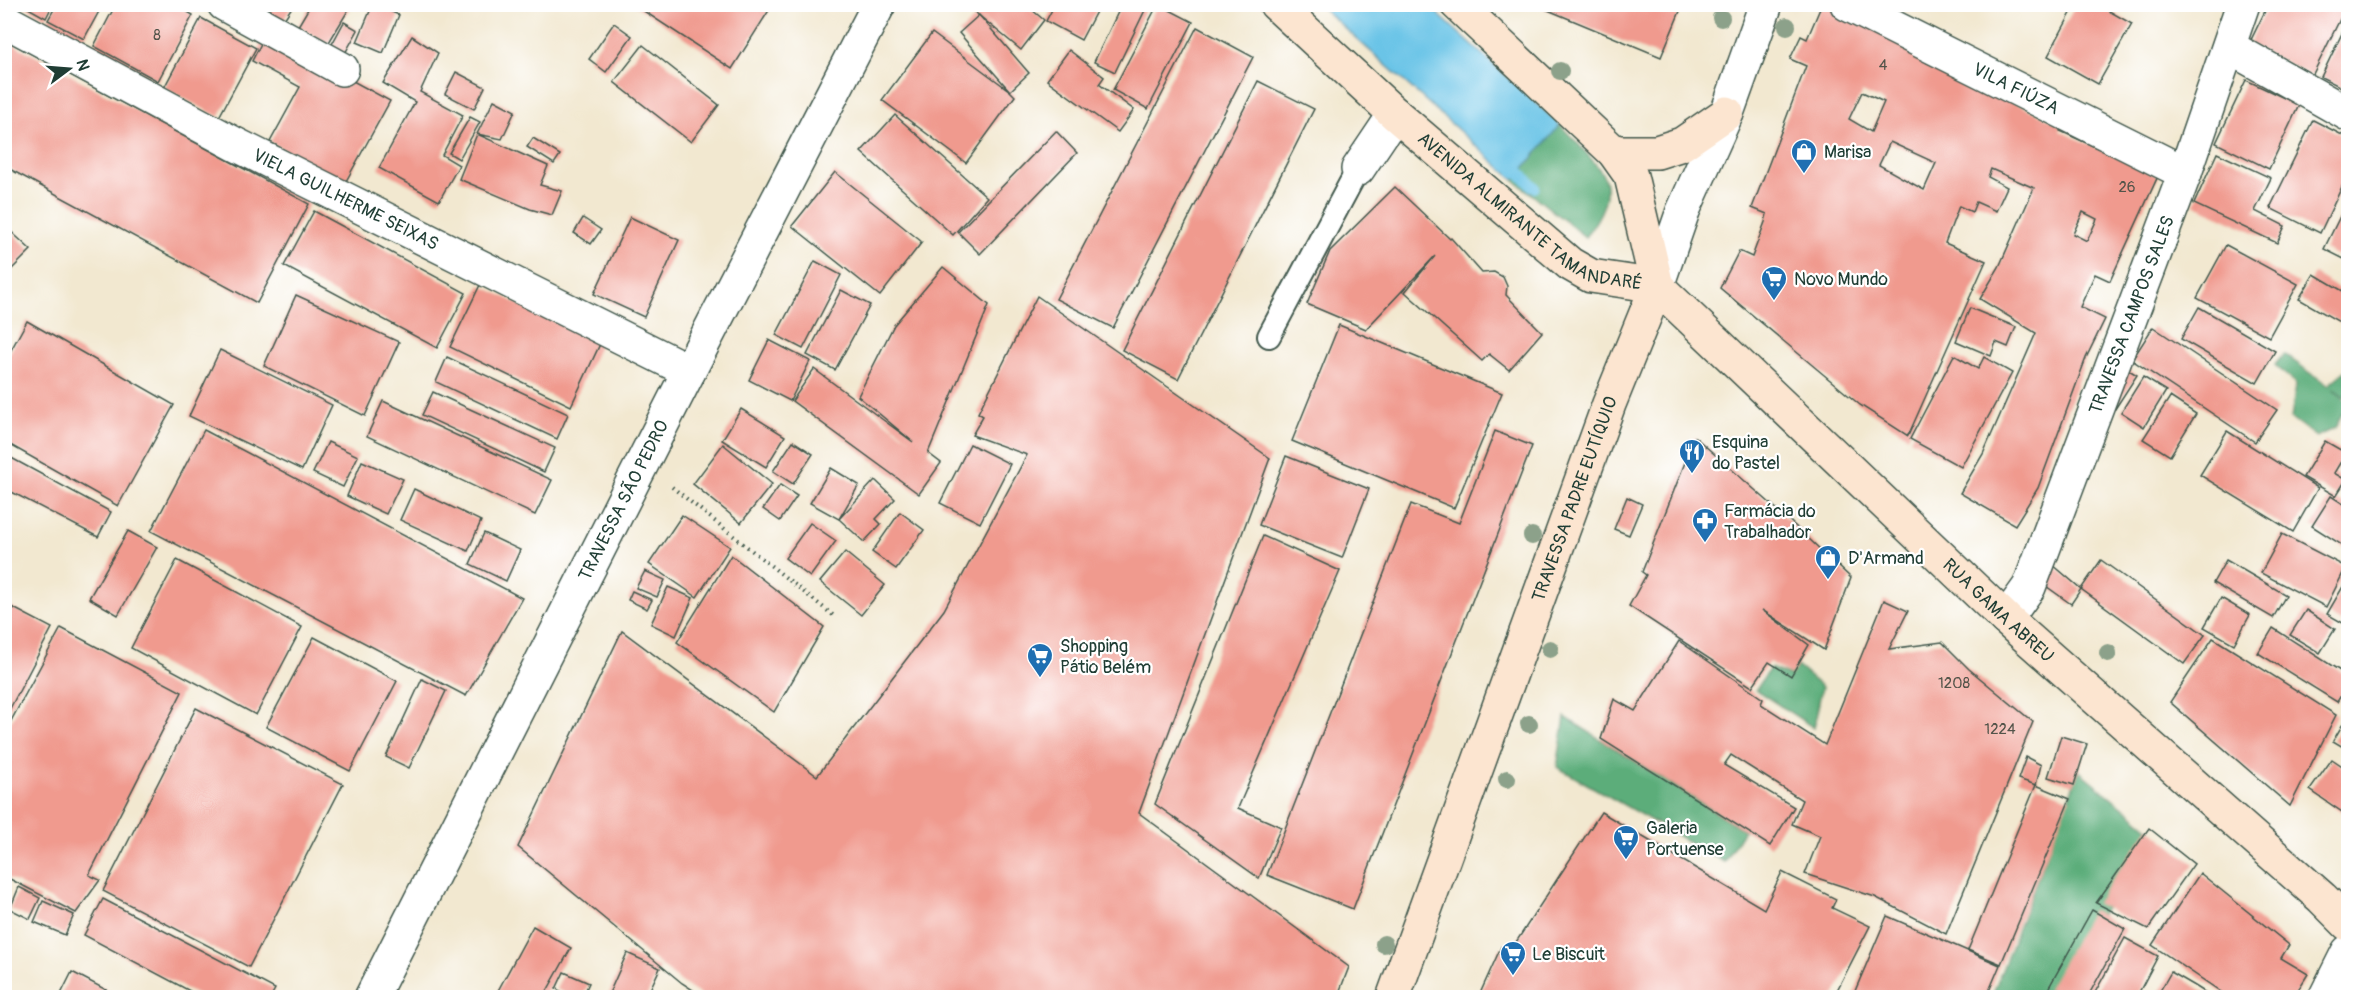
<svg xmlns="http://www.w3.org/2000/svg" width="2353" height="1002" viewBox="0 0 2353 1002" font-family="Pangolin,sans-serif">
	<rect width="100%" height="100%" fill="#fff"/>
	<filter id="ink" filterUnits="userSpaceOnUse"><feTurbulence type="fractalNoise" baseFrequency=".0167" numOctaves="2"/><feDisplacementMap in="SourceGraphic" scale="12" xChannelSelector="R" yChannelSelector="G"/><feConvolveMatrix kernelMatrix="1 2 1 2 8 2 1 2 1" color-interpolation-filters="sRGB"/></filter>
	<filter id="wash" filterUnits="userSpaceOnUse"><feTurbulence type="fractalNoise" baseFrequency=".008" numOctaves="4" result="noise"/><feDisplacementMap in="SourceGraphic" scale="24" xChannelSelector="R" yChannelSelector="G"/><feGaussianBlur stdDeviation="1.35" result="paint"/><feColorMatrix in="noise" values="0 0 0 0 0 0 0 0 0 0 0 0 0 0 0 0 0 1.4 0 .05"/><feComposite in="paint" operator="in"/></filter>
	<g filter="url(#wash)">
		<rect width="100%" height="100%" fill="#f2e8d0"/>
		<g fill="#5cad7a" stroke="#3e7557" stroke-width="1.5">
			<path d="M1560 125C1570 135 1602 168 1605 180 1611 200 1597 222 1585 237L1514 180Z"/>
			<path d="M2284 354 2328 385 2345 371 2348 372V398L2333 389 2348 402 2335 428 2316 437 2291 418 2296 384 2275 365Z"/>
			<path d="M1797 666 1822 687 1814 728 1756 690 1770 668 1790 676Z"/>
			<path d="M1565 717 1744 830 1724 862 1557 767Z"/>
			<path d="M2079 771 2149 828 2056 997 1991 998Z"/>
		</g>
		<path fill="#6ac4e7" stroke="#44808e" stroke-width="1.5" d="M1319 5H1428L1560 125 1514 180Z"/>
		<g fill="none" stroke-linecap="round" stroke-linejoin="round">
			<path stroke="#6ac4e7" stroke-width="12" d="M1510 163 1534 187"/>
		</g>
		<g id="blocks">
			<g fill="#f09a8e" fill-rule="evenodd">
				<path d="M21 4H53L46 18Z"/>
				<path d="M57 4H103L84 39 48 20Z"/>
				<path d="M116 4H174L193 15 158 81 94 46Z"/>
				<path d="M252 4H294L281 24Z"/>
				<path d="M311 4H352L328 44 298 26Z"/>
				<path d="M373 4 399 15 383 53 357 42Z"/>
				<path d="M633 4H773L732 69Z"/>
				<path d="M965 4H1025L1044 20 1021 50Z"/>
				<path d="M1055 4H1100L1081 40 1046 21Z"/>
				<path d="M1122 4H1148L1115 72 1094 62Z"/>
				<path d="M1158 4 1193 22 1148 109 1113 90Z"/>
				<path d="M1544 4H1683L1661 57 1543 8Z"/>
				<path d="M1822 4H1829L1932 52 1927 63 2063 125 2060 131 2158 176 2110 281 2095 274 2080 307 2105 319 2086 358 2038 488 2015 525 1960 493 1983 454 2036 333 1980 299 1999 267 2034 188 1991 169 1988 177 2007 187 1996 211 1976 202 1972 212 1959 206 1945 243 1986 261 1908 436 1860 405 1720 288 1739 251 1752 257 1765 222 1767 214 1752 208 1806 66 1790 59 1801 36 1807 39ZM1862 92 1884 102 1871 132 1849 119ZM1890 142 1936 163 1924 190 1879 165ZM2083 212 2097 219 2087 241 2073 234Z"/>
				<path d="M2076 4H2097L2132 24 2098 84 2048 56Z"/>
				<path d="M2268 5H2347L2312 76 2249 44Z"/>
				<path d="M979 15 1029 73 1010 91 1015 96 966 163 882 100 932 33 1010 91 959 33Z"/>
				<path d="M201 18 256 48 219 117 164 88Z"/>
				<path d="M2348 21V82L2345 89 2321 77Z"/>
				<path d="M344 22 358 30 339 64 325 57Z"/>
				<path d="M614 23 632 36 606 72 589 59Z"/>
				<path d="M1197 27 1253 57 1113 328 1056 299Z"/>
				<path d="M266 34 390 101 345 183 270 142 300 87 252 61Z"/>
				<path d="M412 36 438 53 420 92 463 115 442 155 459 165 439 201 379 168 415 102 383 83Z"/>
				<path d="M4 39 309 204 257 303 4 166Z"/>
				<path d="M643 45 719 105 691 142 614 82Z"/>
				<path d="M1069 50 1104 77 1099 84 1134 110 1118 132 1047 80Z"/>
				<path d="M456 72 485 87 474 109 445 94Z"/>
				<path d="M2246 80 2299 105 2269 169 2216 143Z"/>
				<path d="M1258 81 1314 109 1178 379 1122 350Z"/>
				<path d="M494 100 515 111 502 139 477 134 548 166 540 185 562 191 552 215 530 209 459 179 477 134Z"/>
				<path d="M895 115 987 197 953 235 861 152Z"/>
				<path d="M470 117 480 122 459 159 449 153Z"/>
				<path d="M2313 120 2348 138V174L2320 233 2270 208Z"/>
				<path d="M1056 131 1077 153 980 254 958 232Z"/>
				<path d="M533 138 560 155 554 164 527 147Z"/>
				<path d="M2217 153 2271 178 2255 211 2285 226 2277 243 2194 204Z"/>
				<path d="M835 172 922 242 880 296 792 226Z"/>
				<path d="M1395 187 1450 239 1451 238 1482 273 1494 272 1503 277 1507 286 1506 295 1542 332 1509 370 1489 354 1482 361 1405 292 1435 256 1366 329 1307 304 1330 251Z"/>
				<path d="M2348 200V261L2324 249Z"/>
				<path d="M314 211 466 293 437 348 284 266Z"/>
				<path d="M630 217 679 240 644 317 594 294Z"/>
				<path d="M583 218 601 230 591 244 574 233Z"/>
				<path d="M4 225 31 250 4 277Z"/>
				<path d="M2226 245 2298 284 2269 337 2197 298Z"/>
				<path d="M815 261 841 275 803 349 776 335Z"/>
				<path d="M943 267 989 305 928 453 941 463 919 494 792 401 814 369 913 442 858 396 894 325Z"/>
				<path d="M2314 274 2348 294V327L2299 299Z"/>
				<path d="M480 285 600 344 571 406 450 347Z"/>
				<path d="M841 290 870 305 835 370 807 355Z"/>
				<path d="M296 295 399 342 365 416 264 366Z"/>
				<path d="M1037 296 1270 458 1139 813 1349 967 1337 998H705L682 983 518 847 622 631 817 776 944 610 1027 455 972 435 983 416 978 413Z"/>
				<path d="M2199 307 2275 351 2257 383 2181 339Z"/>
				<path d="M1970 308 2016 327 2008 347 1996 342 1991 356 1956 341Z"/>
				<path d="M27 321 174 405 118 506 5 442V361Z"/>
				<path d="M1339 325 1502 393 1454 508 1292 441Z"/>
				<path d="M2153 327 2277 410 2255 442 2132 360Z"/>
				<path d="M769 340 810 361 790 401 749 380Z"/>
				<path d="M220 350 332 405 302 470 189 416Z"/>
				<path d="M1954 355 1978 369 1984 357 2012 373 1961 467 1910 439Z"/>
				<path d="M447 357 568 414 557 439 436 382Z"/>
				<path d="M2124 367 2137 375 2115 409 2103 402Z"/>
				<path d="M2143 377 2166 391 2144 427 2121 412Z"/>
				<path d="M433 392 555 448 544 472 422 415Z"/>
				<path d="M2170 397 2196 414 2170 456 2143 439Z"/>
				<path d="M383 401 552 480 535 515 367 436Z"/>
				<path d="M741 409 785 436 766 467 722 440Z"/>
				<path d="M204 430 522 598 466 696 151 531Z"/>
				<path d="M1495 431 1532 446 1353 909 1267 875 1411 504 1459 523Z"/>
				<path d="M2227 431 2318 488 2293 532 2200 475Z"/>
				<path d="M1695 437 1780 512 1851 578 1824 650 1762 610 1809 645 1791 676 1769 662 1752 687 1629 606 1646 575 1642 572Z"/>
				<path d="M793 441 813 454 793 484 773 471Z"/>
				<path d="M2325 441 2346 453 2334 473 2346 480 2336 496 2303 477Z"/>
				<path d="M328 442 358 456 343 487 313 473Z"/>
				<path d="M723 444 772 484 741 523 693 484Z"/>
				<path d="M970 444 1010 464 980 523 940 503Z"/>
				<path d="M4 454 111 512 98 537 4 488Z"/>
				<path d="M1286 456 1369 489 1342 558 1259 525Z"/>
				<path d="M362 461 403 479 386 514 347 496Z"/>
				<path d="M831 468 859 485 839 519 875 480 895 499 876 519 881 524 864 542 839 519 810 503Z"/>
				<path d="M780 485 797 496 780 521 763 509Z"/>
				<path d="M414 489 481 521 468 551 400 520Z"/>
				<path d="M2331 496 2348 507V549L2312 526Z"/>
				<path d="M1627 497 1642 504 1629 535 1614 529Z"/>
				<path d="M900 512 924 530 896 569 872 552Z"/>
				<path d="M682 515 730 547 697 597 649 564Z"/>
				<path d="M810 523 836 541 810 577 785 558Z"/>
				<path d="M128 531 157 547 118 615 89 598Z"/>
				<path d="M484 533 520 550 506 581 470 564Z"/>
				<path d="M2282 534 2346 567 2326 607 2261 573Z"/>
				<path d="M1263 536 1340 571 1238 808 1281 827 1259 878 1155 804Z"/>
				<path d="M845 552 885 585 861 615 820 582Z"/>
				<path d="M731 555 824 627 774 712 677 642Z"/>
				<path d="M177 560 302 627 256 715 131 648Z"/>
				<path d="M2101 560 2205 635 2184 664 2081 589Z"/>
				<path d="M2226 560 2286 595 2273 618 2213 583Z"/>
				<path d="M2052 564 2081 589 2071 604 2039 581Z"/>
				<path d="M645 571 665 580 657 597 636 588Z"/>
				<path d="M2348 578V626L2327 614Z"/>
				<path d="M668 587 693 598 676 636 651 624Z"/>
				<path d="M632 591 652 600 647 609 628 600Z"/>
				<path d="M2221 598 2250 615 2234 644 2204 627Z"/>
				<path d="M1884 600 1908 611 1889 649 1942 642 1969 669 2033 722 1946 934 1875 897 1805 874 1820 836 1792 824 1802 800 1731 755 1724 765 1794 807 1770 846 1601 739 1614 699 1635 711 1679 641 1763 699 1761 704 1825 745Z"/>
				<path d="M4 603 52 628 4 720Z"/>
				<path d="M2306 610 2335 629 2320 653 2290 635Z"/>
				<path d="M61 628 182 692 89 875 100 880 76 913 4 876V734Z"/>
				<path d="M2273 628 2348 676V684L2337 702 2258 653Z"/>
				<path d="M314 637 397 681 350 771 266 727Z"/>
				<path d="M2213 638 2336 715 2290 806 2170 702Z"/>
				<path d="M422 679 446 691 409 768 386 757Z"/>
				<path d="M196 708 343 784 249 967 103 891Z"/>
				<path d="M2344 722 2348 725V750L2333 741Z"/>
				<path d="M2061 736 2087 744 2074 785 2048 777Z"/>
				<path d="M2026 757 2041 765 2036 785 2018 779Z"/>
				<path d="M2332 759 2348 770V816L2310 790Z"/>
				<path d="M2036 785 2070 799 2001 964 1968 950Z"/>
				<path d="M1601 812 1764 909 1782 872 1836 899 1832 908 1870 926 1833 998H1478L1501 947 1507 956Z"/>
				<path d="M2149 828 2194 864 2148 929 2096 903Z"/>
				<path d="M2200 873 2289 945 2281 958 2308 974 2293 998H2230L2152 945Z"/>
				<path d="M19 887 40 898 30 919 10 909Z"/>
				<path d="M103 899 275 989 270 998H203L84 935Z"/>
				<path d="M43 901 74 915 65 935 34 922Z"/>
				<path d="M2092 910 2125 929 2087 998H2062L2048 989Z"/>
				<path d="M1887 916 2000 965 1986 998H1852Z"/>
				<path d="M533 926 571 948 543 998H494Z"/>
				<path d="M2125 938 2158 956 2136 998H2092Z"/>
				<path d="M627 953 660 968 646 998H607Z"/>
				<path d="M72 972 114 994 112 998H59Z"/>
				<path d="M564 972 589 983 582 998H575L556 989Z"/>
				<path d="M2171 972 2195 986 2214 998H2156Z"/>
			</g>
		</g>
	</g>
	<g filter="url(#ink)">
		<use href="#blocks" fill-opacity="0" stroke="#3f574b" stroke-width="1.5"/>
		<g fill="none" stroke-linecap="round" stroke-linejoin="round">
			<defs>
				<path id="service" d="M1269 336 1358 169"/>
				<g id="minor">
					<path d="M224 4 342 69"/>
					<path id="s1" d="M1847 4 2185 173"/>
					<path id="s2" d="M4 20 235 144 689 371"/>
					<path d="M2229 47 2348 114"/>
					<path d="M1358 169 1395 114"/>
					<path id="s3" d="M2006 619 2029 587 2185 173 2243 4"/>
					<path id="s4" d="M371 998 689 371 879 4"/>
					<path d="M2325 998 2348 952"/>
				</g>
				<path id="tertiary" d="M1657 286 1683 211 1727 113 1766 4"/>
				<g id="secondary">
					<path id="s5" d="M1276 4 1395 114 1570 264 1591 276 1657 286"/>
					<path d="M1457 4 1614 152 1631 176 1657 286"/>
					<path d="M1614 152H1657L1682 144 1727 113"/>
					<path id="s6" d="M1657 286 2006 619 2322 898 2348 924"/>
					<path id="s7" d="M1393 998 1609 404 1657 286"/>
				</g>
			</defs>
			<use href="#service" stroke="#3f574b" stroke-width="26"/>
			<use href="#minor" stroke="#3f574b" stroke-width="36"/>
			<use href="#tertiary" stroke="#3f574b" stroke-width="36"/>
			<use href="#secondary" stroke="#3f574b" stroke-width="36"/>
			<path stroke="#3f574b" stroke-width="4" stroke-dasharray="1.5 4.5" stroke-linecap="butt" d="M672 487 834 616"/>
			<use href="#service" stroke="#fff" stroke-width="22"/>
			<use href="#minor" stroke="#fff" stroke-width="33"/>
			<use href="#tertiary" stroke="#fff" stroke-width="33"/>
			<use href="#secondary" stroke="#fce5d0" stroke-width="33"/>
		</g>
		<g fill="#8ca18a">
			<circle cx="1721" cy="18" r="9"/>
			<circle cx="1787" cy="26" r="9"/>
			<circle cx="1560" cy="71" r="9"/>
			<circle cx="1532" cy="536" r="9"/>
			<circle cx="1550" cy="649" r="9"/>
			<circle cx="2108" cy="653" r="9"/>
			<circle cx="1529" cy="724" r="9"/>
			<circle cx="1507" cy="779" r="9"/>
			<circle cx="1384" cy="944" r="9"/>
		</g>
	</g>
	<defs>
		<symbol id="shop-pin" viewBox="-11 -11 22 30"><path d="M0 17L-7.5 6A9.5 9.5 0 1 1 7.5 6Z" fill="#1f6fb2" stroke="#fff"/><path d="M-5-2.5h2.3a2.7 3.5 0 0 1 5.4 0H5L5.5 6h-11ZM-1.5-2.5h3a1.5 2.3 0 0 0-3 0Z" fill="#fff"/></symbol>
		<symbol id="supermarket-pin" viewBox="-11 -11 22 30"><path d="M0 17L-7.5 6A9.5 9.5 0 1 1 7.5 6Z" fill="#1f6fb2" stroke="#fff"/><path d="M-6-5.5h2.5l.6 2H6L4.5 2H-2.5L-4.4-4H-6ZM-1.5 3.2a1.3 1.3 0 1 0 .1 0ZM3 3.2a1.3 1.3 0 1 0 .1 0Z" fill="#fff"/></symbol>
		<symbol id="restaurant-pin" viewBox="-11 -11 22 30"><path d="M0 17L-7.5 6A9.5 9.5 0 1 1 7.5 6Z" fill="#1f6fb2" stroke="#fff"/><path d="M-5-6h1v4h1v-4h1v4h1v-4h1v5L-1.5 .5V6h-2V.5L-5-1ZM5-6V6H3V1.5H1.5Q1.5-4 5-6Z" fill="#fff"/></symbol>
		<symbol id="pharmacy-pin" viewBox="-11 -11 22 30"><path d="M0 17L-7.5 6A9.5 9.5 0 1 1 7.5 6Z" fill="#1f6fb2" stroke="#fff"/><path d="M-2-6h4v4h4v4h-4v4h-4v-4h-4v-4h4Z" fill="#fff"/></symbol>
	</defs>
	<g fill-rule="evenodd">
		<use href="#shop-pin" x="1789" y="137" width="30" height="40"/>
		<use href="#supermarket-pin" x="1759" y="264" width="30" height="40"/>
		<use href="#restaurant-pin" x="1677" y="437" width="30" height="40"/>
		<use href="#pharmacy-pin" x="1690" y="506" width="30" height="40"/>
		<use href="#shop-pin" x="1813" y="543" width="30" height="40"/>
		<use href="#supermarket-pin" x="1025" y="641" width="30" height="40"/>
		<use href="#supermarket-pin" x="1611" y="823" width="30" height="40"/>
		<use href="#supermarket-pin" x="1498" y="939" width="30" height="40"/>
	</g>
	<g text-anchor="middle" stroke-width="4.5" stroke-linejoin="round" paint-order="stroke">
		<g font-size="15" fill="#53544a">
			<text x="157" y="40">8</text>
			<text x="1883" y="70">4</text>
			<text x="2127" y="192">26</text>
			<text x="1954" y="688">1208</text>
			<text x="2000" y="734">1224</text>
		</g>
		<g font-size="18" fill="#1f3d34" stroke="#fff">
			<text dy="6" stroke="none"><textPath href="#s1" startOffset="189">VILA FIÚZA</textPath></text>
			<text dy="6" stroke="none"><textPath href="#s2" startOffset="386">VIELA GUILHERME SEIXAS</textPath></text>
			<text dy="6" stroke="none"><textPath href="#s5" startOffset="332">AVENIDA ALMIRANTE TAMANDARÉ</textPath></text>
			<text dy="6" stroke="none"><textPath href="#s3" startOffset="330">TRAVESSA CAMPOS SALES</textPath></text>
			<text dy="6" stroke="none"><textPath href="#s7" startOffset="531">TRAVESSA PADRE EUTÍQUIO</textPath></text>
			<text dy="6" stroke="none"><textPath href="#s4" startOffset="558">TRAVESSA SÃO PEDRO</textPath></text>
			<text dy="6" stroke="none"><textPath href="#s6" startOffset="471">RUA GAMA ABREU</textPath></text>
		</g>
		<g font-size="18" fill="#1f3d34" stroke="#fff" text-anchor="start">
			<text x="1824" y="158">Marisa</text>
			<text x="1794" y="285">Novo Mundo</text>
			<text x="1712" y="448">Esquina<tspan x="1712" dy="21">do Pastel</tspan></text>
			<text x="1724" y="517">Farmácia do<tspan x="1724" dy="21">Trabalhador</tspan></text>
			<text x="1848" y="564">D'Armand</text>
			<text x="1060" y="652">Shopping<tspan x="1060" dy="21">Pátio Belém</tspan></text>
			<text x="1646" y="834">Galeria<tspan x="1646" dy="21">Portuense</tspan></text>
			<text x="1532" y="960">Le Biscuit</text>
		</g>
	</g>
	<rect width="2353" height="1002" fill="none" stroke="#fff" stroke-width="24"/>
	<g transform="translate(69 69) rotate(74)" stroke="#ffffff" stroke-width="4.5" paint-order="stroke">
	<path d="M0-4.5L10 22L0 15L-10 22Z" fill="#1f3d34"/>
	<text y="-9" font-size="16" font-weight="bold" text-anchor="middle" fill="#1f3d34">N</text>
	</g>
</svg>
